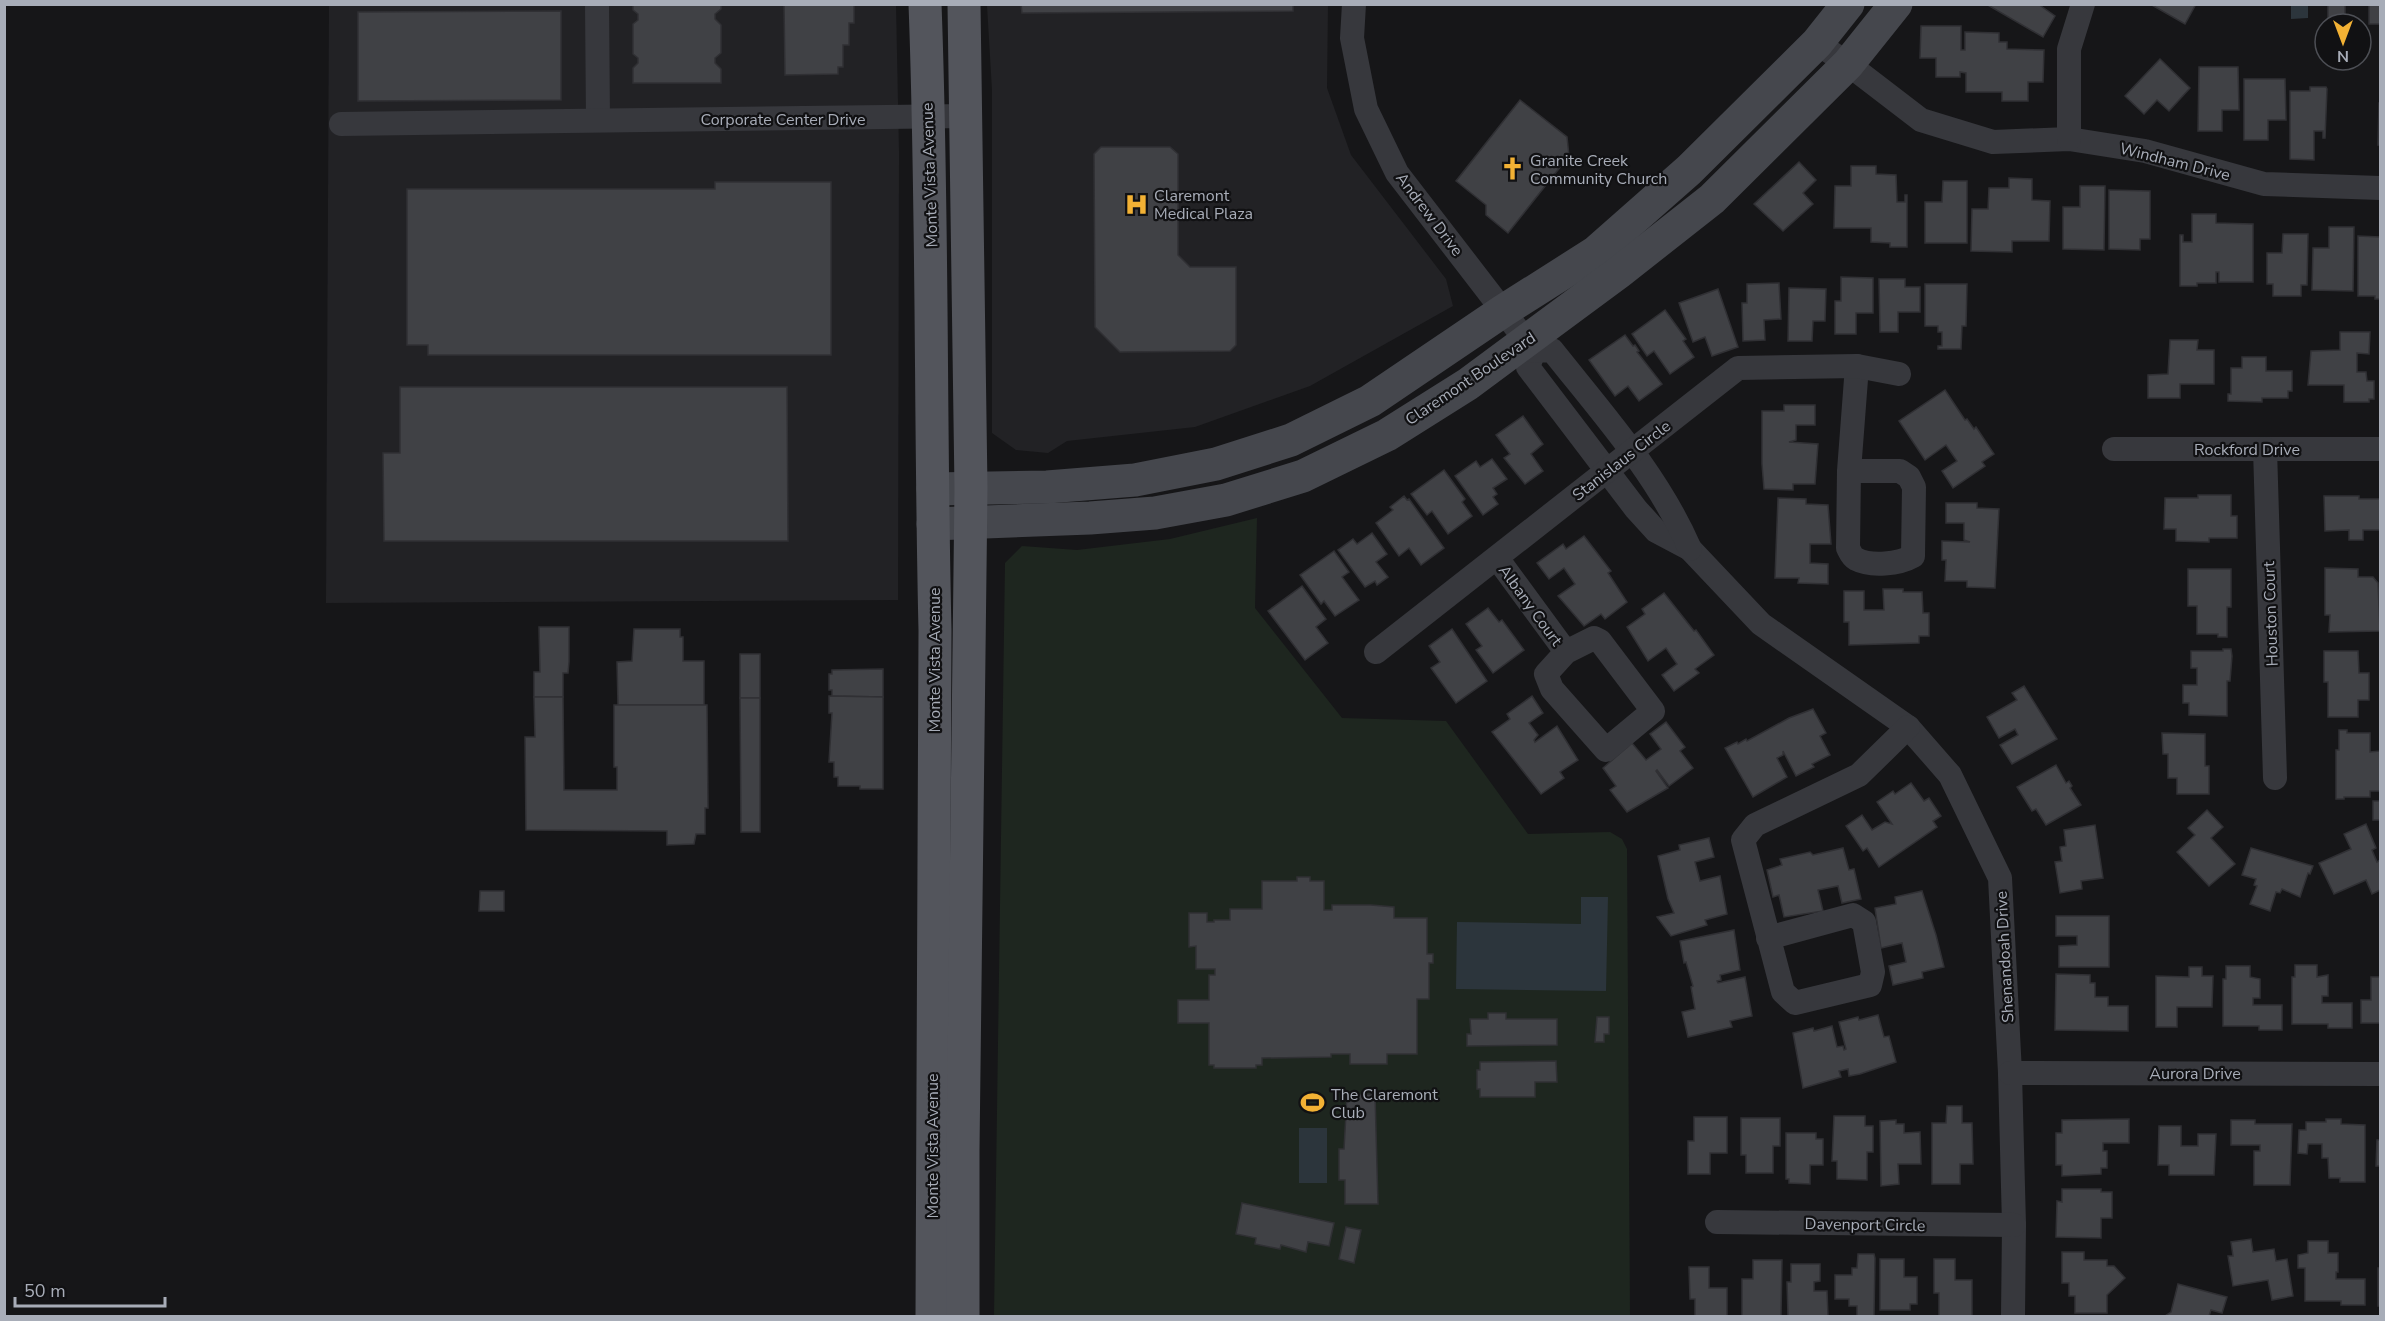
<svg xmlns="http://www.w3.org/2000/svg" width="2385" height="1321" viewBox="0 0 2385 1321" font-family="'Nunito Sans',sans-serif">
	<rect width="100%" height="100%" fill="#161618"/>
	<g fill="#222225">
		<path d="M329 5H896L899 152 898 600 326 603Z"/>
		<path d="M987 5H1328L1327 88 1351 155 1446 279 1453 306 1310 386 1195 427 1067 441 1048 453 1016 450 992 433V90Z"/>
	</g>
	<path fill="#1e261f" d="M1257 518 1255 608 1342 718 1446 721 1528 834 1610 832 1622 839 1627 849 1630 1316H994L1005 563 1022 546 1077 550 1170 539Z"/>
	<g fill="#2c353c">
		<path d="M2291 5H2308V18L2291 19Z"/>
		<path d="M1581 897H1608L1606 991 1456 989 1457 922 1581 924Z"/>
		<rect x="1299" y="1128" width="28" height="55"/>
	</g>
	<g fill="#404145" stroke="#303034" stroke-width="1.5">
		<path d="M633 4H721V9L715 14V19L721 25V53L715 58V63L721 69V83H633V68L638 63V58L633 54V24L638 20V14L633 10Z"/>
		<path d="M784 4H854V23H849V45H843V67H838V74L785 75Z"/>
		<path d="M1021 4H1293V11L1022 13Z"/>
		<path d="M1986 4H2038L2055 16 2043 37Z"/>
		<path d="M2150 4H2196L2185 24Z"/>
		<path d="M2345 4V21H2328V5Z"/>
		<rect x="2369" y="4" width="11" height="20"/>
		<path d="M561 11V100L358 101V12Z"/>
		<path d="M1921 26H1961V50H1965V32L1999 33V42H2007V49L2044 50 2043 82H2028V101H2002V92H1966V73L1960 72V77H1936V58H1920Z"/>
		<path d="M2160 59 2190 88 2169 111 2157 100 2144 114 2125 96Z"/>
		<path d="M2199 67H2238L2239 110H2222V131H2198Z"/>
		<path d="M2244 79H2285L2286 120H2268V140H2244Z"/>
		<path d="M2310 87H2326L2327 89 2325 138H2323V131H2314V160L2290 159V91H2310Z"/>
		<path d="M1520 100 1567 137 1569 156 1508 233 1486 215V205L1456 181Z"/>
		<path d="M2379 103H2380V145H2378Z"/>
		<path d="M1101 147H1170L1178 154V255L1190 267H1236V345L1230 351 1120 352 1095 327 1094 154Z"/>
		<path d="M1799 162 1816 180 1803 193 1813 204 1783 231 1754 204Z"/>
		<path d="M1851 166H1876V174L1896 175 1897 202H1905V195H1907V247H1890V243L1871 242V228H1834L1835 186H1851Z"/>
		<path d="M2009 178 2032 179V200L2050 201 2049 241H2012V252L1971 251 1972 209H1988L1989 188H2009Z"/>
		<path d="M1943 181H1967V243H1925V202H1942Z"/>
		<path d="M715 182H831V355H428V345H407V189H715Z"/>
		<path d="M2080 186H2105L2104 250 2063 249V207H2080Z"/>
		<path d="M2109 190 2150 191V239H2140V250L2109 249Z"/>
		<path d="M2192 214H2216V223L2253 224V282H2219V272H2216V283H2197V286H2180V235H2183V242H2192Z"/>
		<path d="M2329 227H2354L2353 291 2312 290 2313 248H2329Z"/>
		<path d="M2283 234H2308L2307 285H2301V296H2273V284H2267V253H2282Z"/>
		<path d="M2358 236 2380 237V299H2375V296H2358Z"/>
		<path d="M1841 277 1873 278V313H1856V334H1835V301H1841Z"/>
		<path d="M1879 279H1905V287H1920V312H1898V332H1880Z"/>
		<path d="M1779 283 1781 319 1764 320 1765 340 1743 341 1742 303H1747V284Z"/>
		<path d="M1925 284H1967L1966 326H1962L1961 349H1938V346H1942V332H1938V326H1925Z"/>
		<path d="M1789 288 1826 289 1825 321H1813L1812 341H1788Z"/>
		<path d="M1718 289 1738 347 1712 356 1705 337 1693 342 1679 303Z"/>
		<path d="M1665 310 1686 339 1683 341 1694 357 1670 374 1654 351 1647 356 1632 334Z"/>
		<path d="M2340 332H2370L2369 354 2357 353V372H2366L2367 381H2374V399H2369V402H2344V385H2308L2311 351 2340 350Z"/>
		<path d="M1625 335 1633 346 1635 345 1639 351 1637 352 1662 384 1639 401 1628 386 1615 396 1589 360Z"/>
		<path d="M2170 340H2198L2197 350H2214V384H2180V398H2148V375L2168 374Z"/>
		<path d="M2242 357H2266V371H2292V391H2288V398H2262V402L2228 401V394H2231V368H2242Z"/>
		<path d="M400 387H787L788 541H384L383 453H400Z"/>
		<path d="M1945 390 1965 420 1967 419 1974 429 1976 427 1994 454 1982 462 1985 466 1953 488 1942 471 1957 461 1946 445 1925 460 1899 421Z"/>
		<path d="M1784 405H1815V425H1796V440L1789 442 1818 444 1815 484H1793V490L1764 489 1762 464V411H1784Z"/>
		<path d="M1523 416 1543 444 1531 454 1543 471 1525 484 1504 458 1510 454 1496 435Z"/>
		<path d="M1492 459 1507 479 1493 488 1497 494 1493 497 1498 504 1483 515 1455 476 1476 461 1480 467Z"/>
		<path d="M1444 470 1465 499 1462 502 1472 516 1448 534 1432 511 1427 515 1411 494Z"/>
		<path d="M2198 495H2231V516H2237V538H2209V542L2176 541V529H2164L2165 498H2198Z"/>
		<path d="M1404 496 1407 500 1409 499 1444 548 1421 565 1409 548 1399 556 1376 523 1393 510 1390 507Z"/>
		<path d="M2324 496H2359V499H2380V530H2363V540H2349V530L2325 531Z"/>
		<path d="M1778 498 1806 499V504L1828 505 1831 544H1810V563L1828 564V584L1798 583 1799 578H1775Z"/>
		<path d="M1946 503H1977V508L1999 509 1995 588 1967 587V581H1945L1946 560H1942V541L1970 542 1964 540V523H1946Z"/>
		<path d="M1372 533 1387 554 1376 562 1388 577 1377 585 1375 581 1365 587 1338 550 1353 539 1357 544Z"/>
		<path d="M1584 536 1611 571 1608 573 1627 602 1605 619 1601 614 1584 626 1558 596 1575 584 1564 568 1549 579 1537 563 1563 544 1566 549Z"/>
		<path d="M1334 551 1349 572 1342 577 1359 600 1335 616 1324 601 1321 604 1300 575Z"/>
		<path d="M2325 568 2358 569V577H2373L2378 583 2380 631 2329 632 2330 615H2325Z"/>
		<path d="M2188 569H2231V607H2227V637H2218V634H2197V606H2188Z"/>
		<path d="M1302 586 1326 619 1316 627 1328 643 1305 660 1268 611Z"/>
		<path d="M1883 589H1903V592H1922L1923 613H1929V636H1919V643L1849 645V622H1844V591H1864V610H1884Z"/>
		<path d="M1664 593 1694 631 1696 630 1714 655 1695 669 1699 673 1674 691 1662 675 1677 664 1666 648 1648 661 1627 627 1645 614 1642 609Z"/>
		<path d="M1488 608 1499 622 1502 620 1524 650 1493 673 1476 650 1482 646 1466 624Z"/>
		<path d="M539 627H569V662L568 673H563V697H534V672H540Z"/>
		<path d="M634 629H680V637H683V661H704V705H618L617 662 632 661Z"/>
		<path d="M1452 629 1487 681 1456 703 1431 668 1440 662 1429 646Z"/>
		<path d="M2223 649H2231L2232 656 2230 681H2227V716L2189 715V703H2183V685H2197V668H2191V651H2223Z"/>
		<path d="M2324 651H2358L2359 673H2369V700H2358V717H2328V682H2324Z"/>
		<rect x="740" y="654" width="20" height="44"/>
		<path d="M883 669V697L832 696V690H829V674H832V670Z"/>
		<path d="M2024 686 2057 739 2012 764 2000 745 2018 735 2015 729 1999 738 1987 717 2017 700 2012 693Z"/>
		<path d="M829 696 883 697V789H860V786H838V777H834V762H829L832 713H829Z"/>
		<path d="M1532 696 1543 713 1529 723 1538 735 1534 740 1535 742 1557 726 1578 760 1560 772 1564 778 1541 794 1492 732 1510 719 1507 714Z"/>
		<path d="M534 697H563L564 790H617V767H614V705H707L708 808H705V834H696L694 844 667 845V831L526 830 525 737H535Z"/>
		<path d="M740 698H760V832H741Z"/>
		<path d="M1813 709 1826 733 1820 736 1830 755 1812 764 1814 767 1796 776 1783 751V755L1777 758 1787 777 1753 797 1725 748 1737 742 1738 744 1746 739 1747 741 1789 718Z"/>
		<path d="M1666 722 1685 747 1680 751 1693 768 1669 786 1657 770 1656 771 1668 788 1627 812 1610 790 1616 786 1603 768 1632 743 1646 760 1661 749 1650 734Z"/>
		<path d="M2339 730H2347V733H2370V752L2380 751V791H2370V797H2344V799H2336V750H2339Z"/>
		<path d="M2162 733 2205 734V766H2209V794H2177V778H2168V754H2163Z"/>
		<path d="M2056 765 2066 783 2069 781 2072 786 2070 788 2081 805 2046 825 2036 809 2032 811 2017 787Z"/>
		<path d="M1911 783 1924 801 1929 798 1941 816 1933 821 1937 827 1879 867 1867 848 1863 851 1846 826 1862 815 1872 830 1885 822 1892 824 1877 802 1893 791 1895 794Z"/>
		<rect x="2373" y="801" width="7" height="19"/>
		<path d="M2207 810 2223 827 2211 838 2235 864 2209 886 2177 852 2195 835 2188 828Z"/>
		<path d="M2366 824 2376 848 2372 850 2377 862 2380 860V890L2372 894 2366 880 2334 894 2319 863 2351 849 2344 834Z"/>
		<path d="M2095 825 2103 878 2081 881 2082 889 2060 893 2055 862 2062 861 2060 847 2066 846 2064 830Z"/>
		<path d="M1709 838 1714 857 1695 862 1700 881 1720 876 1727 914 1705 920 1707 925 1671 936 1657 917 1674 913 1668 899 1658 856 1680 850 1679 845Z"/>
		<path d="M1843 848 1849 870 1854 869 1861 899 1842 903 1838 886 1818 890 1823 911 1784 917 1779 895 1773 897 1767 870 1782 865 1780 859 1810 852 1813 855Z"/>
		<path d="M2251 848 2313 866 2310 874 2308 873 2300 897 2282 889 2280 893 2276 892 2270 911 2250 904 2257 886 2254 885 2256 879 2242 875Z"/>
		<path d="M1297 877H1310V881H1324V910H1332V905H1371L1394 907V918H1427V954H1433V963H1429V999H1417V1054H1387V1064H1350V1054H1331V1057L1262 1058V1065H1256V1068H1214V1065H1209V1023H1178V1000H1209V975H1215V969H1196V946L1189 947V913H1207V922H1214V920H1230V909H1262V881H1297Z"/>
		<path d="M480 891H504V911H479Z"/>
		<path d="M1922 891 1936 935 1944 967 1922 972 1923 978 1893 985 1889 966 1906 962 1902 943 1881 948 1875 908 1896 904 1895 897Z"/>
		<path d="M2056 916H2109V967H2059V946L2077 945V936H2056Z"/>
		<path d="M1734 930 1740 970 1720 975 1721 980 1717 981 1718 983 1745 977 1752 1016 1730 1021 1732 1027 1688 1037 1682 1012 1695 1009 1691 987 1693 986 1686 962 1684 963 1680 941Z"/>
		<path d="M2295 965H2317V977L2328 975V996H2322V1003H2352V1028H2328V1024H2292V977H2295Z"/>
		<path d="M2226 966H2250V977L2260 979V998H2253V1005H2282V1030H2259V1026H2223V979H2226Z"/>
		<path d="M2189 967H2202V976H2213L2212 1007H2177V1027H2156V976L2189 977Z"/>
		<path d="M2056 974 2090 975V983H2095V997H2108V1006H2128V1031L2055 1030Z"/>
		<path d="M2371 977H2380V1023H2361V1000H2371Z"/>
		<path d="M1488 1013H1506V1019H1557V1045L1467 1046V1034H1471L1470 1019H1488Z"/>
		<path d="M1878 1015 1884 1037 1889 1036 1896 1062 1860 1074 1849 1076 1848 1069 1839 1071 1841 1077 1803 1088 1793 1033 1813 1028 1814 1031 1832 1026 1837 1047 1843 1046 1844 1050 1846 1049 1839 1022 1858 1017 1859 1020Z"/>
		<path d="M1597 1017H1609V1034H1604V1042H1595Z"/>
		<path d="M1556 1061 1557 1082H1535V1097H1480V1089H1477V1070H1480V1062Z"/>
		<path d="M1375 1094 1378 1204H1345V1180H1339V1149H1344L1347 1095Z"/>
		<path d="M1947 1106H1962V1123H1972L1973 1164H1960V1184H1932V1123H1946Z"/>
		<path d="M1834 1116H1865V1126H1873V1152H1867V1180L1837 1179V1161H1832Z"/>
		<path d="M1694 1117H1727V1153H1710V1174H1688V1141H1694Z"/>
		<path d="M1741 1118H1780V1146H1773V1173H1746V1155H1741Z"/>
		<path d="M2129 1119V1143H2103V1151H2107V1168H2101V1174L2062 1176V1165H2056V1133H2062V1120Z"/>
		<path d="M2326 1119H2341V1124L2365 1125V1182H2340V1178H2329L2328 1158H2322V1144H2308L2307 1154 2298 1153 2299 1130H2306V1122H2326Z"/>
		<path d="M1896 1120V1124H1904V1133L1920 1132 1921 1164H1898L1899 1184 1881 1186 1880 1121Z"/>
		<path d="M2231 1120H2255V1124H2292L2290 1185H2254V1151H2260V1145H2231Z"/>
		<path d="M2159 1126H2181V1146H2198V1134H2216L2214 1175H2169V1165H2158Z"/>
		<path d="M1786 1133H1816V1139H1823V1165H1810V1184L1789 1183V1179H1786Z"/>
		<path d="M2377 1140H2380V1166H2376Z"/>
		<path d="M2062 1189H2101V1192H2112V1218H2101V1238L2056 1237 2057 1201 2062 1202Z"/>
		<path d="M1242 1203 1334 1223 1329 1246 1308 1242 1306 1252 1281 1245 1280 1249 1255 1244 1256 1238 1236 1234Z"/>
		<path d="M1346 1227 1361 1230 1354 1263 1339 1259Z"/>
		<path d="M2251 1239 2253 1252 2274 1249 2276 1261 2287 1259 2293 1296 2272 1300 2268 1280 2233 1286 2228 1256H2233L2231 1242Z"/>
		<path d="M2308 1241H2328V1253H2338V1272H2336V1279H2365V1305H2341V1301H2305V1268H2298V1255L2308 1253Z"/>
		<path d="M2062 1252H2084V1260H2107V1266H2114L2125 1278 2107 1295V1313H2075V1296H2069V1283H2062Z"/>
		<path d="M1858 1254H1874L1875 1258 1874 1316H1857V1306H1849V1299H1835V1275H1852V1268H1857Z"/>
		<path d="M1880 1259H1904V1277H1917V1304H1910V1310H1880Z"/>
		<path d="M1934 1259H1955V1280H1972V1316H1939V1293H1934Z"/>
		<path d="M1753 1260H1782L1781 1316H1742V1279H1753Z"/>
		<path d="M1791 1264H1820V1281L1814 1282V1291H1827L1828 1316H1788L1787 1282H1791Z"/>
		<path d="M1689 1267H1709V1288H1727V1316H1695V1299H1690Z"/>
		<rect x="2378" y="1268" width="2" height="38"/>
		<path d="M2178 1284 2227 1297 2222 1313 2211 1310 2209 1316H2165L2171 1312Z"/>
	</g>
	<g fill="none" stroke-linecap="round" stroke-linejoin="round">
		<g stroke="#37383d" stroke-width="24">
			<path d="M597 4 598 120"/>
			<path d="M1354 4 1352 38 1366 109 1397 173 1534 351"/>
			<path d="M1817 43 1848 64 1921 120 1993 142 2069 139 2145 151 2264 184 2380 188"/>
			<path d="M341 124 967 116"/>
			<path d="M2069 139V49L2083 4"/>
			<path d="M1534 351 1528 367 1636 509 1656 531 1690 549 1761 624 1908 727 1950 775 2000 878 2010 1073 2014 1225 2013 1316"/>
			<path d="M1534 351 1552 350C1602 413 1658 475 1690 549"/>
			<path d="M2114 449H2380"/>
			<path d="M2265 449 2275 778"/>
			<path d="M1849 471H1900L1909 477 1914 487 1913 556C1899 564 1871 567 1856 559 1852 557 1850 552 1848 548L1849 471 1857 366"/>
			<path d="M1497 558 1566 652 1546 674 1552 689 1606 750 1653 711 1600 641 1594 638 1566 652"/>
			<path d="M1376 652 1738 368 1857 366 1899 374"/>
			<path d="M1768 938 1853 915 1864 922 1873 972 1870 985 1795 1003 1783 992 1743 840 1755 825 1859 775 1908 727"/>
			<path d="M2010 1073 2380 1074"/>
			<path d="M1717 1222 2014 1225"/>
		</g>
		<g stroke="#45474d" stroke-width="33">
			<path d="M933 489 1047 487 1135 480 1216 464 1291 440 1370 401 1503 311 1596 252 1689 170 1817 43 1848 4"/>
			<path d="M933 524 1090 518 1155 513 1226 500 1303 476 1387 435 1468 384 1618 273 1712 199 1848 64 1896 4"/>
		</g>
		<g stroke="#53555c" stroke-width="33">
			<path d="M925 4C933 213 930 422 935 630L932 1316"/>
			<path d="M963 1316V1151L971 488 964 4"/>
		</g>
	</g>
	<defs>
		<symbol id="church-bare" viewBox="-9 -9 18 18"><path d="M-1.2-6h2.4v3.5h3.3v2.4h-3.3V6h-2.4V-.1h-3.3v-2.4h3.3Z" fill="#f2b134" stroke="#111113" stroke-width="2.5" paint-order="stroke"/></symbol>
		<symbol id="hospital-bare" viewBox="-9 -9 18 18"><path d="M-5-5h3v3.5h4V-5h3V5h-3V1.5h-4V5h-3Z" fill="#f2b134" stroke="#111113" stroke-width="2.5" paint-order="stroke"/></symbol>
		<symbol id="stadium-bare" viewBox="-9 -9 18 18"><path d="M0-5a6.5 5 0 1 0 0 10a6.5 5 0 1 0 0-10ZM-3.5-1.8h7v3.6h-7Z" fill="#f2b134" stroke="#111113" stroke-width="2.5" paint-order="stroke"/></symbol>
	</defs>
	<g fill-rule="evenodd">
		<use href="#church-bare" x="1496" y="152" width="33" height="33"/>
		<use href="#hospital-bare" x="1120" y="188" width="33" height="33"/>
		<use href="#stadium-bare" x="1296" y="1086" width="33" height="33"/>
	</g>
	<g text-anchor="middle" stroke-width="4.5" stroke-linejoin="round" paint-order="stroke">
		<g font-size="16" fill="#a8adb8" stroke="#111113">
			<text x="783" y="125">Corporate Center Drive</text>
			<text transform="translate(2175 161) rotate(14)" y="6">Windham Drive</text>
			<text transform="translate(929 175) rotate(-92)" y="6">Monte Vista Avenue</text>
			<text transform="translate(1430 214) rotate(53)" y="6">Andrew Drive</text>
			<text transform="translate(1470 378) rotate(-34)" y="6">Claremont Boulevard</text>
			<text x="2247" y="455">Rockford Drive</text>
			<text transform="translate(1621 460) rotate(-38)" y="6">Stanislaus Circle</text>
			<text transform="translate(1531 605) rotate(54)" y="6">Albany Court</text>
			<text transform="translate(2270 614) rotate(-92)" y="6">Houston Court</text>
			<text transform="translate(934 660) rotate(-90)" y="6">Monte Vista Avenue</text>
			<text transform="translate(2004 957) rotate(-93)" y="6">Shenandoah Drive</text>
			<text x="2195" y="1079">Aurora Drive</text>
			<text transform="translate(932 1146) rotate(-90)" y="6">Monte Vista Avenue</text>
			<text transform="translate(1865 1224) rotate(1)" y="6">Davenport Circle</text>
		</g>
		<g font-size="16" fill="#a8adb8" stroke="#111113" text-anchor="start">
			<text x="1530" y="166">Granite Creek<tspan x="1530" dy="18">Community Church</tspan></text>
			<text x="1154" y="201">Claremont<tspan x="1154" dy="18">Medical Plaza</tspan></text>
			<text x="1331" y="1100">The Claremont<tspan x="1331" dy="18">Club</tspan></text>
		</g>
	</g>
	<rect width="2385" height="1321" fill="none" stroke="#a8adb8" stroke-width="12"/>
	<g transform="translate(2343 42) rotate(180)"><circle r="28" fill="#111113" stroke="#4d4f55" stroke-width="1.5"/>
	<path d="M0-4.5L10 22L0 15L-10 22Z" fill="#f2b134"/>
	<text y="-9" font-size="16" font-weight="bold" text-anchor="middle" fill="#a8adb8">N</text>
	</g>
	<path d="M15 1297v9h150v-9" fill="none" stroke="#a8adb8" stroke-width="3"/>
	<text x="24" y="1297" font-size="18" fill="#a8adb8" stroke="#111113" stroke-width="4.5" paint-order="stroke">50 m</text>
</svg>
